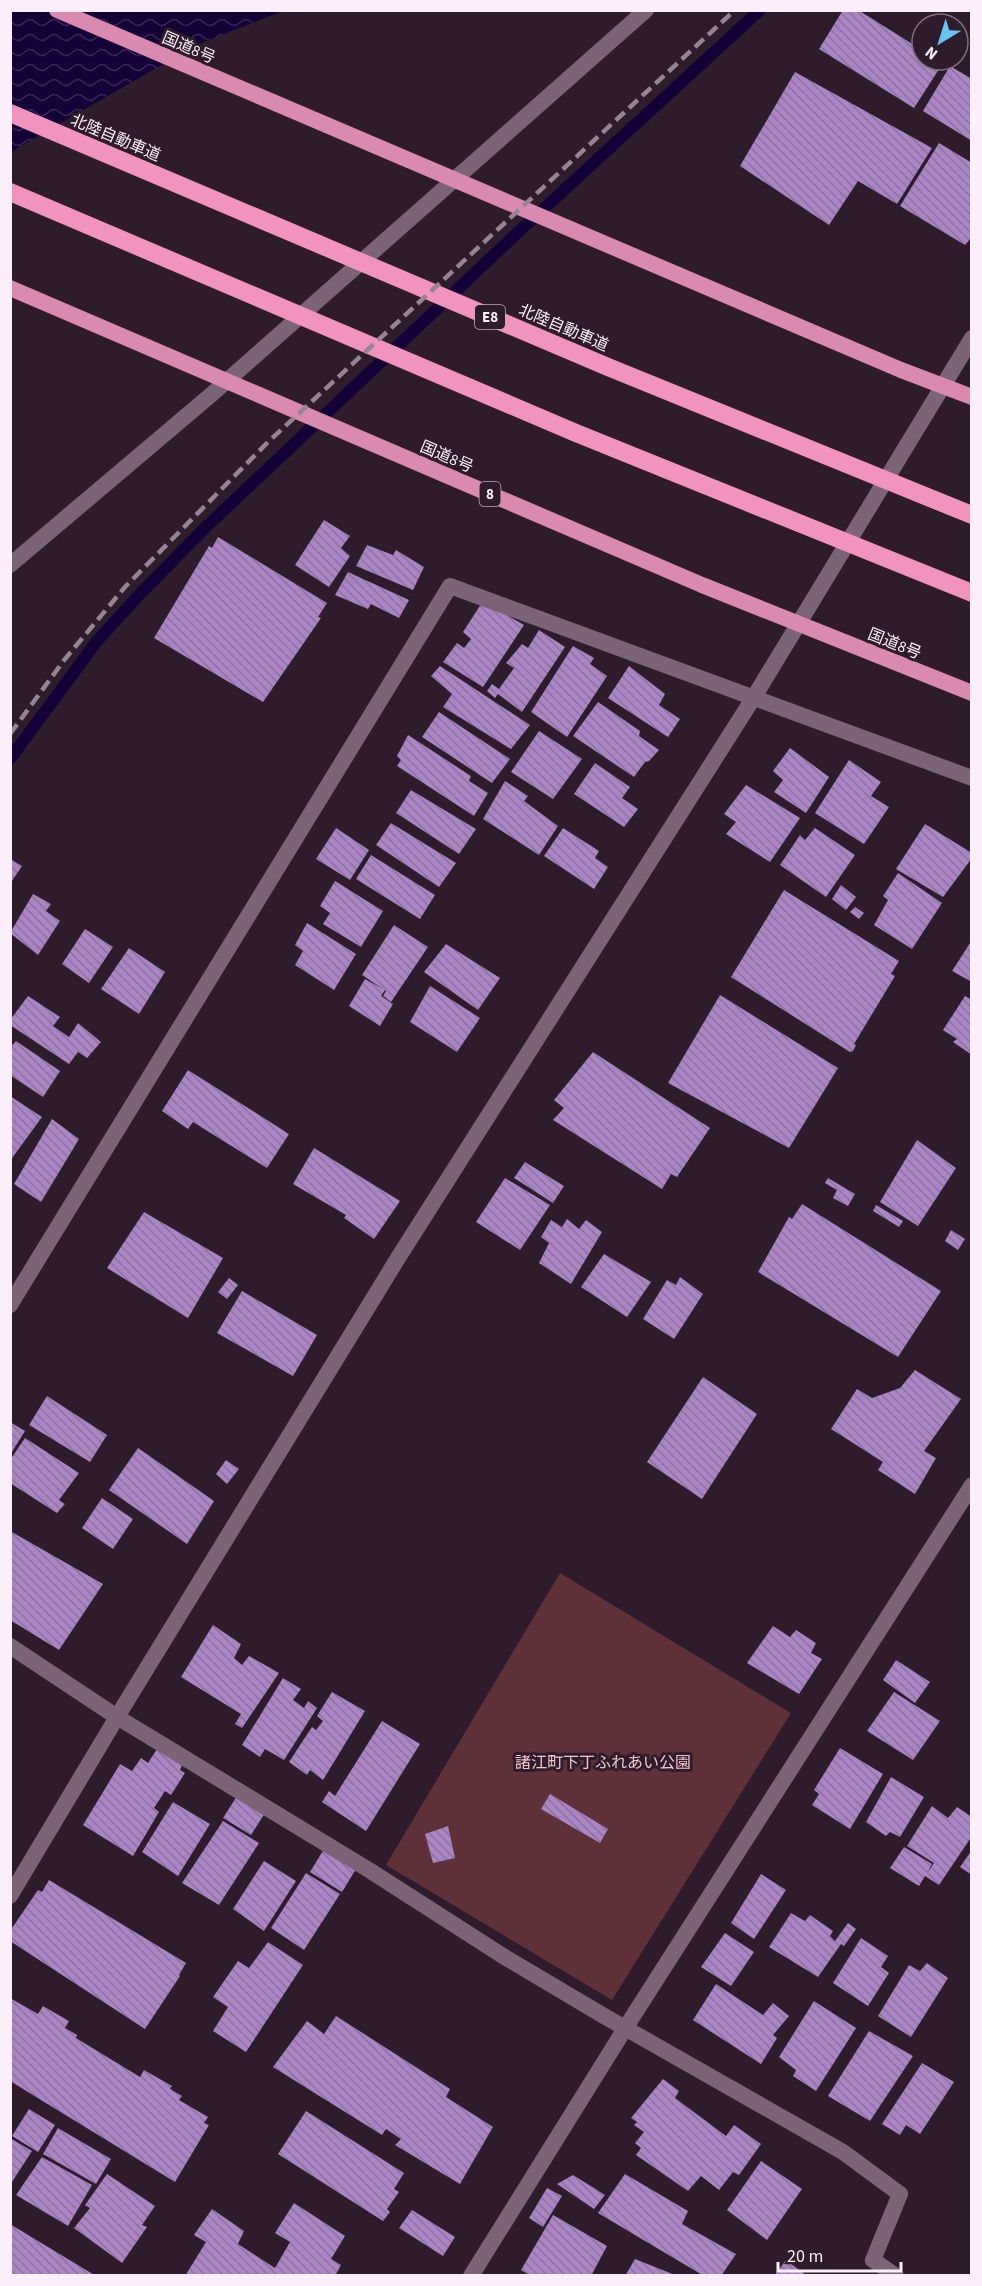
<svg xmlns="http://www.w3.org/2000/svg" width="982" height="2286" viewBox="0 0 982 2286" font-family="'Source Sans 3','Noto Sans JP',sans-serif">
	<defs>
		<pattern id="water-waves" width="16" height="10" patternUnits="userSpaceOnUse" patternTransform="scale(1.5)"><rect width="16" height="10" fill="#140137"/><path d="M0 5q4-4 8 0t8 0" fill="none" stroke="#372655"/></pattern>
		<pattern id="building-back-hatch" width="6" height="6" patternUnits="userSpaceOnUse" patternTransform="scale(1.5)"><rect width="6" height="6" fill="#a985c3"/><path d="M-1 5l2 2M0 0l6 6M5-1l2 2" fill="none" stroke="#8d729f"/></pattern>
	</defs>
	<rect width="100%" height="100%" fill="#2e1b2c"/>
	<path fill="#5d3137" d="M560 1573 791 1713 612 2000 386 1865Z"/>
	<path fill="url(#water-waves)" d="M11 11H283L196 45 11 152Z"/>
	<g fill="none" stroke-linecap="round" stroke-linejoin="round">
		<path stroke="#140137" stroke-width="12" d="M10 759 97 641 140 594 204 529 514 236 760 10"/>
	</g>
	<g fill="url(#building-back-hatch)">
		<path d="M843 10H858L922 50V60H938L943 63 914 108 819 49Z"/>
		<path d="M950 66 972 79V141L923 111Z"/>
		<path d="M795 72 932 148 897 204 858 181 829 225 740 166Z"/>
		<path d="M939 143 972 163V237L965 245 900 206Z"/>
		<path d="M324 520 350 536 341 548 350 556 329 587 295 565Z"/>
		<path d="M218 537 327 603 318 617 321 618 263 702 154 638 209 546 212 548Z"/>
		<path d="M367 545 393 555 396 550 424 567 413 590 356 566Z"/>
		<path d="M348 572 409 600 399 618 371 604 368 609 335 595Z"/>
		<path d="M483 601 524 625 483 687 443 662 457 643 464 648 471 639 463 632Z"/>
		<path d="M539 630 565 647 522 712 498 694 495 698 487 691 492 684 499 689 514 668 506 663 522 644 528 648Z"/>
		<path d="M573 646 594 658 590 664 607 676 567 737 531 712Z"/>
		<path d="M440 666 530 725 511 749 443 707 452 694 431 676Z"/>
		<path d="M629 666 665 694 659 705 680 719 668 737 608 698Z"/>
		<path d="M598 702 640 731 639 736 659 750 649 761 645 762 634 777 573 736Z"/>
		<path d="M439 712 510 759 492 783 422 737Z"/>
		<path d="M539 731 582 759 553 799 511 772Z"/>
		<path d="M408 735 471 776 469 781 488 793 474 816 397 766 401 760 397 756Z"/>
		<path d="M790 748 829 777 806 813 774 792 783 780 773 771Z"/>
		<path d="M849 760 881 782 871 796 889 807 864 844 815 813Z"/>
		<path d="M595 763 630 787 622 798 638 809 624 827 574 794Z"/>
		<path d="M505 781 528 796 524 801 558 826 539 855 483 819Z"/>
		<path d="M746 785 800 818 770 862 726 834 736 822 724 814Z"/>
		<path d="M411 790 476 829 459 854 396 813Z"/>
		<path d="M391 823 456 863 439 887 376 845Z"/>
		<path d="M925 824 972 853V858L943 897 896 869Z"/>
		<path d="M336 828 369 850 350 880 316 859Z"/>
		<path d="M563 828 599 851 595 858 608 867 594 889 544 856Z"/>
		<path d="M815 828 855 855 826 897 780 865 800 835 805 840Z"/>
		<path d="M371 855 435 895 420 919 356 879Z"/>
		<path d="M10 859 22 866 10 884Z"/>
		<path d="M898 873 942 903 912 949 874 925 888 900 883 896Z"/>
		<path d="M335 881 383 911 361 947 323 924 330 913 320 906Z"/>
		<path d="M841 885 856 897 846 910 832 899Z"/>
		<path d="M784 890 899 961 891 974 895 976 854 1044 856 1045 853 1051 850 1052 731 977Z"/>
		<path d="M33 894 51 904 46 911 60 921 38 955 10 933Z"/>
		<path d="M855 907 864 913 859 919 850 912Z"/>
		<path d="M307 923 356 954 334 990 295 965 303 951 295 945Z"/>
		<path d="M394 925 428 947 391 1002 383 996 386 991 362 975Z"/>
		<path d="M85 929 113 947 89 983 62 964Z"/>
		<path d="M972 940V982L952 971Z"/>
		<path d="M446 944 500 978 478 1010 424 972Z"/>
		<path d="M129 948 165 972 139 1014 101 989Z"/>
		<path d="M365 979 385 990 381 996 393 1004 380 1026 349 1006Z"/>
		<path d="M430 986 480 1018 457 1052 410 1022Z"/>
		<path d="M720 995 838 1068 789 1148 668 1083Z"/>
		<path d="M28 996 60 1017 53 1026 69 1037 78 1023 101 1042 87 1058 78 1052 69 1064 10 1025V1020Z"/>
		<path d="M965 996 972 1000V1055L953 1042 957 1039 943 1030Z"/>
		<path d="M16 1041 60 1071 43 1097 10 1075V1048Z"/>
		<path d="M593 1052 710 1128 677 1177 671 1174 662 1189 553 1120 564 1108 554 1100Z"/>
		<path d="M188 1070 289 1134 267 1168 193 1122 188 1129 162 1111Z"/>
		<path d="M10 1096 42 1117 10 1161Z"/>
		<path d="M52 1119 79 1139 41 1202 14 1184Z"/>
		<path d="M917 1140 956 1168 918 1226 880 1202Z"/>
		<path d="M314 1148 400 1201 374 1239 344 1218 346 1215 293 1184Z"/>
		<path d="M525 1162 564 1186 553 1203 514 1178Z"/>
		<path d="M505 1178 550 1205 520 1250 476 1222Z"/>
		<path d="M828 1178 855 1194 848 1206 833 1198 837 1190 825 1183Z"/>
		<path d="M802 1204 941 1291 898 1357 758 1272 789 1217 792 1219Z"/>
		<path d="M876 1205 903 1221 899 1227 873 1211Z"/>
		<path d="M144 1212 223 1258 188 1318 107 1268Z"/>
		<path d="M567 1219 579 1229 586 1220 602 1232 571 1284 539 1263 549 1243 541 1237 551 1220 562 1227Z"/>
		<path d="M951 1230 965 1239 958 1250 945 1241Z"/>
		<path d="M604 1254 651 1282 627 1317 581 1287Z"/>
		<path d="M680 1277 703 1294 674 1339 643 1319 667 1280 676 1285Z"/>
		<path d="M229 1278 238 1285 227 1299 218 1292Z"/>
		<path d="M242 1291 317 1335 293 1376 217 1333Z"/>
		<path d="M915 1370 961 1399 924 1451 936 1458 915 1494 878 1470 883 1462 831 1429 857 1389 872 1398 900 1388Z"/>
		<path d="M703 1377 757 1414 702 1499 647 1462Z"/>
		<path d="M47 1396 107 1435 90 1462 29 1425Z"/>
		<path d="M10 1422 25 1431 10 1455Z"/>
		<path d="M25 1438 79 1473 59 1500 65 1504 57 1513 10 1483V1460Z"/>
		<path d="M138 1448 214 1501 187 1544 109 1490Z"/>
		<path d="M226 1460 239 1469 227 1484 216 1474Z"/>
		<path d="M102 1498 133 1519 113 1549 82 1528Z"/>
		<path d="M10 1531 103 1584 59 1650 10 1620Z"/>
		<path d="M213 1625 241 1644 234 1658 242 1665 249 1656 279 1673 242 1728 235 1724 241 1714 181 1677Z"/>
		<path d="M773 1626 790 1637 796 1630 816 1643 811 1653 822 1659 799 1694 747 1663Z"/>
		<path d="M896 1660 930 1682 915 1703 883 1680Z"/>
		<path d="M283 1678 301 1689 293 1700 304 1708 308 1701 317 1708 284 1760 265 1749 260 1757 242 1745Z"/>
		<path d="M332 1692 365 1711 323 1780 310 1770 307 1775 289 1762 312 1727 316 1730 323 1721 317 1716Z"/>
		<path d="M894 1692 940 1721 913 1760 867 1731Z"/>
		<path d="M382 1721 420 1744 366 1831 322 1802 329 1791 335 1796Z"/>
		<path d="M840 1748 883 1774 850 1829 812 1805 819 1794 814 1790Z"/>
		<path d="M157 1749 182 1765 180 1770 185 1773 171 1795 165 1791 154 1808 159 1812 133 1856 83 1825 120 1764 132 1771 141 1758 148 1763Z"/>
		<path d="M891 1777 924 1797 900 1837 890 1832 886 1836 866 1822Z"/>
		<path d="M550 1794 608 1829 600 1843 541 1809Z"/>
		<path d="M237 1796 265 1813 251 1835 223 1818Z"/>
		<path d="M173 1802 210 1824 178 1876 142 1852Z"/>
		<path d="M932 1806 948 1818 957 1807 972 1817V1836L939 1885 925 1876 919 1886 890 1868 904 1847 932 1864 927 1873 934 1863 907 1846Z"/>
		<path d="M223 1821 259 1843 219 1905 182 1883Z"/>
		<path d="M448 1826 455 1858 433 1863 425 1834Z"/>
		<path d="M324 1849 356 1869 342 1892 310 1872Z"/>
		<path d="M972 1850V1875L960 1867Z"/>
		<path d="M264 1861 296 1881 264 1931 233 1909Z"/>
		<path d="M306 1873 340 1894 304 1950 271 1928Z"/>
		<path d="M761 1874 786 1890 754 1939 731 1923Z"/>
		<path d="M49 1880 186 1963 179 1975 180 1976 145 2029 10 1941V1931L38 1890 42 1892Z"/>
		<path d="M791 1913 805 1921 810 1915 833 1931 830 1936 835 1941 848 1923 856 1929 844 1946 841 1944 818 1977 769 1947Z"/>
		<path d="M725 1933 754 1952 731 1986 701 1967Z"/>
		<path d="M861 1938 888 1956 881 1967 889 1973 868 2006 833 1983Z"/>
		<path d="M268 1942 303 1965 246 2052 213 2031 228 2007 213 1997 238 1961 249 1968Z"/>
		<path d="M927 1963 948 1978 911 2037 878 2016 909 1965 920 1971Z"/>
		<path d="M716 1984 763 2015 773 2003 789 2016 773 2035 777 2038 761 2064 693 2020Z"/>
		<path d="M10 1998 38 2014 43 2006 69 2021 65 2028 77 2035 76 2038 140 2077 144 2070 172 2086 170 2089 182 2096 179 2100 208 2117 204 2123 209 2125 175 2182 10 2081Z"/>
		<path d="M814 2001 856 2028 816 2091 793 2076 796 2070 779 2057Z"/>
		<path d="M336 2016 450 2089 446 2097 493 2127 460 2184 395 2145 401 2139 386 2129 382 2135 273 2067 307 2021 324 2034Z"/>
		<path d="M869 2031 913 2056 870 2121 828 2096Z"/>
		<path d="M922 2063 954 2082 920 2134 906 2125 900 2135 882 2124Z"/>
		<path d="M663 2079 679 2091 675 2098 726 2136 734 2125 761 2144 739 2175 733 2172 719 2190 701 2176 688 2191 636 2155 641 2148 635 2143 644 2132 634 2125 637 2122 631 2118Z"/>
		<path d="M29 2109 55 2125 38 2152 12 2136Z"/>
		<path d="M306 2111 404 2173 394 2189 399 2192 387 2209 390 2212 383 2221 278 2154Z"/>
		<path d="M58 2128 111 2159 96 2184 43 2154Z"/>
		<path d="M10 2138 32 2151 10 2185Z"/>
		<path d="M42 2157 92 2185 68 2226 16 2195Z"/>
		<path d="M761 2161 802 2189 767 2240 727 2210Z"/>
		<path d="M107 2174 155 2206 142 2225 147 2227 122 2263 74 2228 90 2208 85 2205Z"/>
		<path d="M625 2174 688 2211 682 2224 736 2254 721 2276H704L598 2213Z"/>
		<path d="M573 2175 605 2195 594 2209 557 2184Z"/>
		<path d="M547 2188 562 2196 543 2227 529 2218Z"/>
		<path d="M294 2203 345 2236 331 2259 341 2265 335 2276H185L206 2242 194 2235 212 2209 244 2231 238 2244 275 2268 290 2242 275 2233Z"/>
		<path d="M412 2210 455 2237 443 2256 399 2228Z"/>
		<path d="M553 2215 607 2246 591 2276H531L521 2270Z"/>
		<path d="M10 2224 96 2276H10Z"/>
		<path d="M635 2259 675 2275V2276H625Z"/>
		<path d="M786 2260 807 2276H774Z"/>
	</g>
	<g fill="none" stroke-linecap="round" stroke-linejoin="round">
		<g stroke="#7b6378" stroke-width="16">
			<path d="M10 1305 450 586 972 778"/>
			<path d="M10 1646 117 1717 369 1870 503 1956 604 2016 843 2152 900 2194 873 2260 896 2276"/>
			<path d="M10 1896 117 1717 398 1258 754 697 972 338"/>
			<path d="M471 2276 626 2027 972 1485"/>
		</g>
		<path stroke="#7b6378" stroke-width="16" d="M10 565 212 394 646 10"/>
		<g stroke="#da8ab1" stroke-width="16">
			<path d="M57 10 901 370 972 397"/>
			<path d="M10 288 702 585 972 693"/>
		</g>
		<g stroke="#f293bf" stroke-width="18">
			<path d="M10 113 608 367 972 515"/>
			<path d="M10 192 576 433 972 593"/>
		</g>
		<path stroke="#958493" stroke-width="4.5" stroke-dasharray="12 6" stroke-linecap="butt" d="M10 734 65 659 125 587 268 442 735 10"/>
	</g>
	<g text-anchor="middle" stroke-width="6" stroke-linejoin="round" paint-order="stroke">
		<g fill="#2e1b2c" stroke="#beafbc" stroke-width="1.5">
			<rect x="475" y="305" width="30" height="24" rx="4.5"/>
			<rect x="479.5" y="482" width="21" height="24" rx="4.5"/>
		</g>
		<g font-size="15" font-weight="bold" fill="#fceefa">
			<text x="490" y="322">E8</text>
			<text x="490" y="499">8</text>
		</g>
		<g font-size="16" fill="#fceefa" stroke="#2e1b2c">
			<text transform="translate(189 47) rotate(23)" y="6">国道8号</text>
			<text transform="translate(116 137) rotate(23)" y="6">北陸自動車道</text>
			<text transform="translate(564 327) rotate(23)" y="6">北陸自動車道</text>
			<text transform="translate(447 456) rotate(23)" y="6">国道8号</text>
			<text transform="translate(895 643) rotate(22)" y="6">国道8号</text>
		</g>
		<g font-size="16" fill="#f1c5c9" stroke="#2e1b2c">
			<text x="603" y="1768">諸江町下丁ふれあい公園</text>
		</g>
	</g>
	<rect width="982" height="2286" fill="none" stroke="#fceefa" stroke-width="24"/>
	<g transform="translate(940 42) rotate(218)"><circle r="28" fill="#2e1b2c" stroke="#806f7e" stroke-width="1.5"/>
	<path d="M0-4.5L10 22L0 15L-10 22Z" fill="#66c4ef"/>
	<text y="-9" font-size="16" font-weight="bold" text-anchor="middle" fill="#fceefa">N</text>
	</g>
	<path d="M778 2262v9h123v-9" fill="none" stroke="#fceefa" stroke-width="3"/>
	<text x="787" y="2262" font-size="18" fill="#fceefa" stroke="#2e1b2c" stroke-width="4.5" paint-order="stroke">20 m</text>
</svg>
